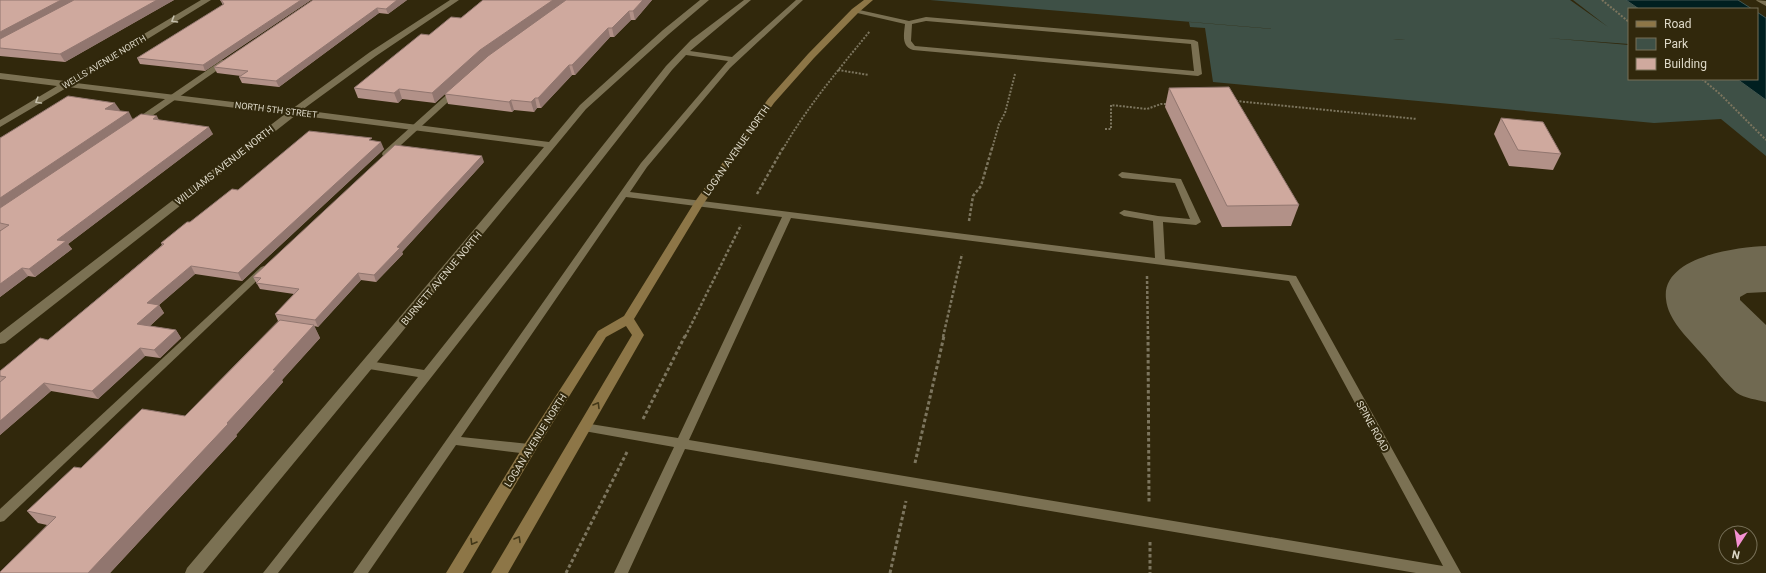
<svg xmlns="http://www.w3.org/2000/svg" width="1766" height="573" viewBox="0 0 1766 573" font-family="Roboto,sans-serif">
	<rect width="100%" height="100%" fill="#31280c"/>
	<path fill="#3e5046" d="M930 0H1570L1608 27 1573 0H1626L1639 9H1629V44L1547 38 1629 45V79H1737L1766 100V156L1721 119 1654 123 1213 82 1205 28 1190 27 1189 22 1405 40Z"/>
	<g fill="#001f20" stroke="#435752">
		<path d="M1626 0H1738L1752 9H1639Z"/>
		<path d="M1757 12 1766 18V100L1737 79H1757Z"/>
	</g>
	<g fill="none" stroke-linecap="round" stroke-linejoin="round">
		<path fill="#706951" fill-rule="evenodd" d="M1766 246V292L1747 293 1740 297V300L1766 325V402C1758 400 1744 398 1737 393 1726 384 1710 363 1700 352 1687 337 1668 320 1666 299 1661 257 1736 247 1766 246Z"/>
		<g stroke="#7c755e" stroke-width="2" stroke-dasharray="2 1.5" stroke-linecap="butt">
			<path d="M1602 0 1629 22"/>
			<path d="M838 70 869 75"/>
			<path d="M1702 79 1720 94 1766 140"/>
			<path d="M1236 101 1417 119"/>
			<path d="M1105 129H1111V105L1147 109 1161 104H1169"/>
			<path d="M783 149C807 107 839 69 870 31"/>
			<path d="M992 149 999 124 1005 113 1015 74"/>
		</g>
		<g stroke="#7c755e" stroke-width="2.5" stroke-dasharray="3 2" stroke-linecap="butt">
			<path d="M757 194 783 148"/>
			<path d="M969 221 973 196 981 186 992 148"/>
			<path d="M1147 276 1148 337"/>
			<path d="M685 337 741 225"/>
			<path d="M943 337 962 254"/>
		</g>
		<g stroke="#7c755e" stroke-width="3" stroke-dasharray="3.5 2.5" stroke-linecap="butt">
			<path d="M1148 336 1149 503"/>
			<path d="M643 419 685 336"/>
			<path d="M915 463 944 336"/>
			<path d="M1150 542V573"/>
			<path d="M566 573 627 452"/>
			<path d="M890 573 906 501"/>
		</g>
		<g fill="#7b7153" fill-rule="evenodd">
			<path d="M744 0H751L690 51 732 57 796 0H803L730 68 647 167 630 192 1155 258 1153 221 1124 216 1119 213 1124 210 1158 216 1190 219 1175 183 1122 178 1118 175 1122 172 1181 179 1201 222 1196 225 1163 222 1165 259 1296 276 1461 573H1416L685 449 628 573H614L674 447 584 431 580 430 578 427 580 424 584 423 678 438 782 217 626 197 461 437 529 444 533 446 535 449 533 452 529 454 456 445 368 573H353L641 163 728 61 686 55 672 70 278 573H263L418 377 369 369 365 368 364 365 365 362 369 361 424 370 666 66 691 40ZM791 218 1289 281 1443 566 689 440Z"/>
			<path d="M1756 0 1766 1V6L1757 1Z"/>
			<path d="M855 9 909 21 926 17 1194 40 1198 42 1202 74 1198 76 913 50C901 46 904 34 905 24L853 12 852 11ZM926 21 1191 44 1194 71 915 46 911 41 912 24Z"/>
			<path d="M222 60H225L229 62 139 125H133V121Z"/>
			<path d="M453 89H459L460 91 389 156H383L382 154 383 152Z"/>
			<path d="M264 266 267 267 269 269 267 271 4 521 0 522V509L261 267Z"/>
		</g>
		<path fill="#7b7153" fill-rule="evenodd" d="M201 0H211L76 83 292 109 370 52 450 0H459L376 56 302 110 549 142 580 105 663 30 700 0H709L669 34 586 109 203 573H185L187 568 544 147 296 115 5 343 0 344V333L285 114 68 87 0 127V120L57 86 0 79V73L65 81Z"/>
		<path fill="#8d7647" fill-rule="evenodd" d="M864 0H873L858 13 814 58 774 103 704 203 634 319 644 335 508 573H491L632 335 626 326 606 337 534 453 463 573H446L524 445 598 331 624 316 694 203 768 99 808 54 852 9Z"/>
	</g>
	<g fill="#b29188">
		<path d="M0 0H174L65 62 0 56Z"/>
		<path d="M220 0H311L205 71 140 64 137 58 223 5Z"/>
		<path d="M313 0H407L388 14 379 13 279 87 242 83 239 77 241 76 217 73 214 67Z"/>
		<path d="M483 0H652L635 20H631L614 37H610L575 75H572L541 108H537L534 112 514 110 512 112 448 104 445 94 497 50 483 60 435 103 402 99 398 103 358 98 354 88 429 35 461 18Z"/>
		<path d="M1169 88 1299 205 1291 226 1222 227 1165 107Z"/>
		<path d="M120 110 118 111 133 119 160 120 213 134 68 244 72 249 35 277 28 276 0 297V231L1 230H0V138Z"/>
		<path d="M1501 118 1561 154 1553 170 1509 166 1494 134Z"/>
		<path d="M373 141 384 149 242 281 195 274 159 305 164 313 150 326 176 330 181 338 160 358 145 356 98 399 51 391 0 435V382H1L0 381V371L48 340 162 245 161 243 238 190Z"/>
		<path d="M484 162 402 252 403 254 376 282 361 280 318 327 314 326 320 338 282 380 283 382 236 435 237 436 110 573H0L47 525 38 523 27 511 81 468 185 416 278 321 275 314 294 294 260 289 253 277Z"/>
	</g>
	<g fill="#91766f">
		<path d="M61 0H80L0 42V32Z"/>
		<path d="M157 0H174L65 62 60 54Z"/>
		<path d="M301 0H311L205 71 203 65Z"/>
		<path d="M397 0H407L388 14 386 9Z"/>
		<path d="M553 0H568L483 60 435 103 432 93 480 50Z"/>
		<path d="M643 0H652L635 20 633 11Z"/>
		<path d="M377 8 379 13 279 87 276 81Z"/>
		<path d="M629 11 631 20 614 37 612 28Z"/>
		<path d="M608 28 610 37 575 75 572 65Z"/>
		<path d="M569 65 572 75 541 108 538 98Z"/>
		<path d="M399 89 402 99 398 103 394 93Z"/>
		<path d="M535 98 537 108 534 112 531 102Z"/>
		<path d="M511 100 514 110 512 112 509 102Z"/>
		<path d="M115 103 120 110 110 116 105 109Z"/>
		<path d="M129 112 133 120 0 209V198Z"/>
		<path d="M157 116 161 124 153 119Z"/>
		<path d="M209 127 213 134 68 244 72 249 35 277 29 269 57 240Z"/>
		<path d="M381 142 384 149 242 281 238 273Z"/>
		<path d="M482 156 484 162 402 252 403 254 376 282 374 275 397 247Z"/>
		<path d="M191 266 195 274 159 305 164 313 143 332 137 324 147 303Z"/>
		<path d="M22 268 28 276 0 297V284Z"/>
		<path d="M358 273 361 280 318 327 315 320Z"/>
		<path d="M314 325 320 338 282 380 283 382 236 435 237 436 110 573H88L227 423 273 370Z"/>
		<path d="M176 330 181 338 160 358 154 350Z"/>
		<path d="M140 348 145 356 98 399 92 391Z"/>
		<path d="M44 383 51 391 0 435V421Z"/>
	</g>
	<g fill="#cfa99e" stroke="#91766f">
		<path d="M0 0H61L0 32Z"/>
		<path d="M74 0H157L60 54 0 48V39Z"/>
		<path d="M221 0H301L203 65 137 58 224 4Z"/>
		<path d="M313 0H397L386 9 377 8 276 81 239 77 248 71 214 67Z"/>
		<path d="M483 0H553L480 50 432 93 399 89 394 93 354 88 421 34 429 35 451 17 461 18Z"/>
		<path d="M566 0H643L633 11H629L612 28H608L572 65H569L538 98H535L531 102 511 100 509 102 445 94 488 56Z"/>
		<path d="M1229 87 1299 205 1227 206 1169 88Z"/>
		<path d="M68 96 115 103 105 109 129 112 0 198V138Z"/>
		<path d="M141 114 157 116 153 119 209 127 57 240 66 241 29 269 22 268 0 284V231L9 225 0 223V208Z"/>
		<path d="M1501 118 1543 122 1561 154 1518 150Z"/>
		<path d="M309 131 372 138 369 140 381 142 238 273 191 266 147 303 159 305 137 324 176 330 154 350 140 348 92 391 44 383 0 421V382L6 377 0 376V371L40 338 48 340 164 244 161 243 187 222H190L232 189 238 190Z"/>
		<path d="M395 145 482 156 397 247 400 248 374 275 358 273 315 320 275 314 299 289 256 283 261 278 253 277Z"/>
		<path d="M280 320 314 325 273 370H276L227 423 228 424 88 573H0V572L56 517 27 511 74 467 81 468 142 409 185 416Z"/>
	</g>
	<defs><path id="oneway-chevron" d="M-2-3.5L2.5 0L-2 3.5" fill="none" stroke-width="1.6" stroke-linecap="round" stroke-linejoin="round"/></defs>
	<g stroke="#c5bfab">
		<use href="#oneway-chevron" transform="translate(174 20) rotate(149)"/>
		<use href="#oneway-chevron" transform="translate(38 101) rotate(149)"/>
	</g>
	<g stroke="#433818">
		<use href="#oneway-chevron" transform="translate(597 405) rotate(-59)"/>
		<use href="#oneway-chevron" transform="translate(518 539) rotate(-60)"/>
		<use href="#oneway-chevron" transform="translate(473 542) rotate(121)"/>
	</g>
	<g text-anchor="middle" stroke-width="4" stroke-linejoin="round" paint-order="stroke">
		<g font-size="9" fill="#ded9c8" stroke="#31280c">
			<text transform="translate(104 62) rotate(-31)" y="3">WELLS AVENUE NORTH</text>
			<text transform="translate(276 110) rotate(7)" y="3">NORTH 5TH STREET</text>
		</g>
		<g font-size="10" fill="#ded9c8" stroke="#31280c">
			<text transform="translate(736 150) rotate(-55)" y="4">LOGAN AVENUE NORTH</text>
			<text transform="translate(224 165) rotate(-38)" y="4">WILLIAMS AVENUE NORTH</text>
			<text transform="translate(441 278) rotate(-50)" y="4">BURNETT AVENUE NORTH</text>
			<text transform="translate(1373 426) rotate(61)" y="4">SPINE ROAD</text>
			<text transform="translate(535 440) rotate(-58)" y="4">LOGAN AVENUE NORTH</text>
		</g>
	</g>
	<rect x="1628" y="8" width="130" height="72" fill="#31280c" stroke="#766f57"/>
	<rect x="1636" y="21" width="20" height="6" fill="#8d7647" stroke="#766f57"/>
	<text x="1664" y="28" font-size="12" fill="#ded9c8">Road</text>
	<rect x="1636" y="38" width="20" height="12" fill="#3e5046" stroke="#766f57"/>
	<text x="1664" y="48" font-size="12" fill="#ded9c8">Park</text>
	<rect x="1636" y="58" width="20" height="12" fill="#cfa99e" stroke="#766f57"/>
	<text x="1664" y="68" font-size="12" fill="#ded9c8">Building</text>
	<g transform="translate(1738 545) rotate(192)"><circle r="19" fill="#31280c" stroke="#766f57"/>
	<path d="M0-3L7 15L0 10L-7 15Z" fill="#f591d2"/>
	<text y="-6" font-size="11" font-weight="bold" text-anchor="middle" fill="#ded9c8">N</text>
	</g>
</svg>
